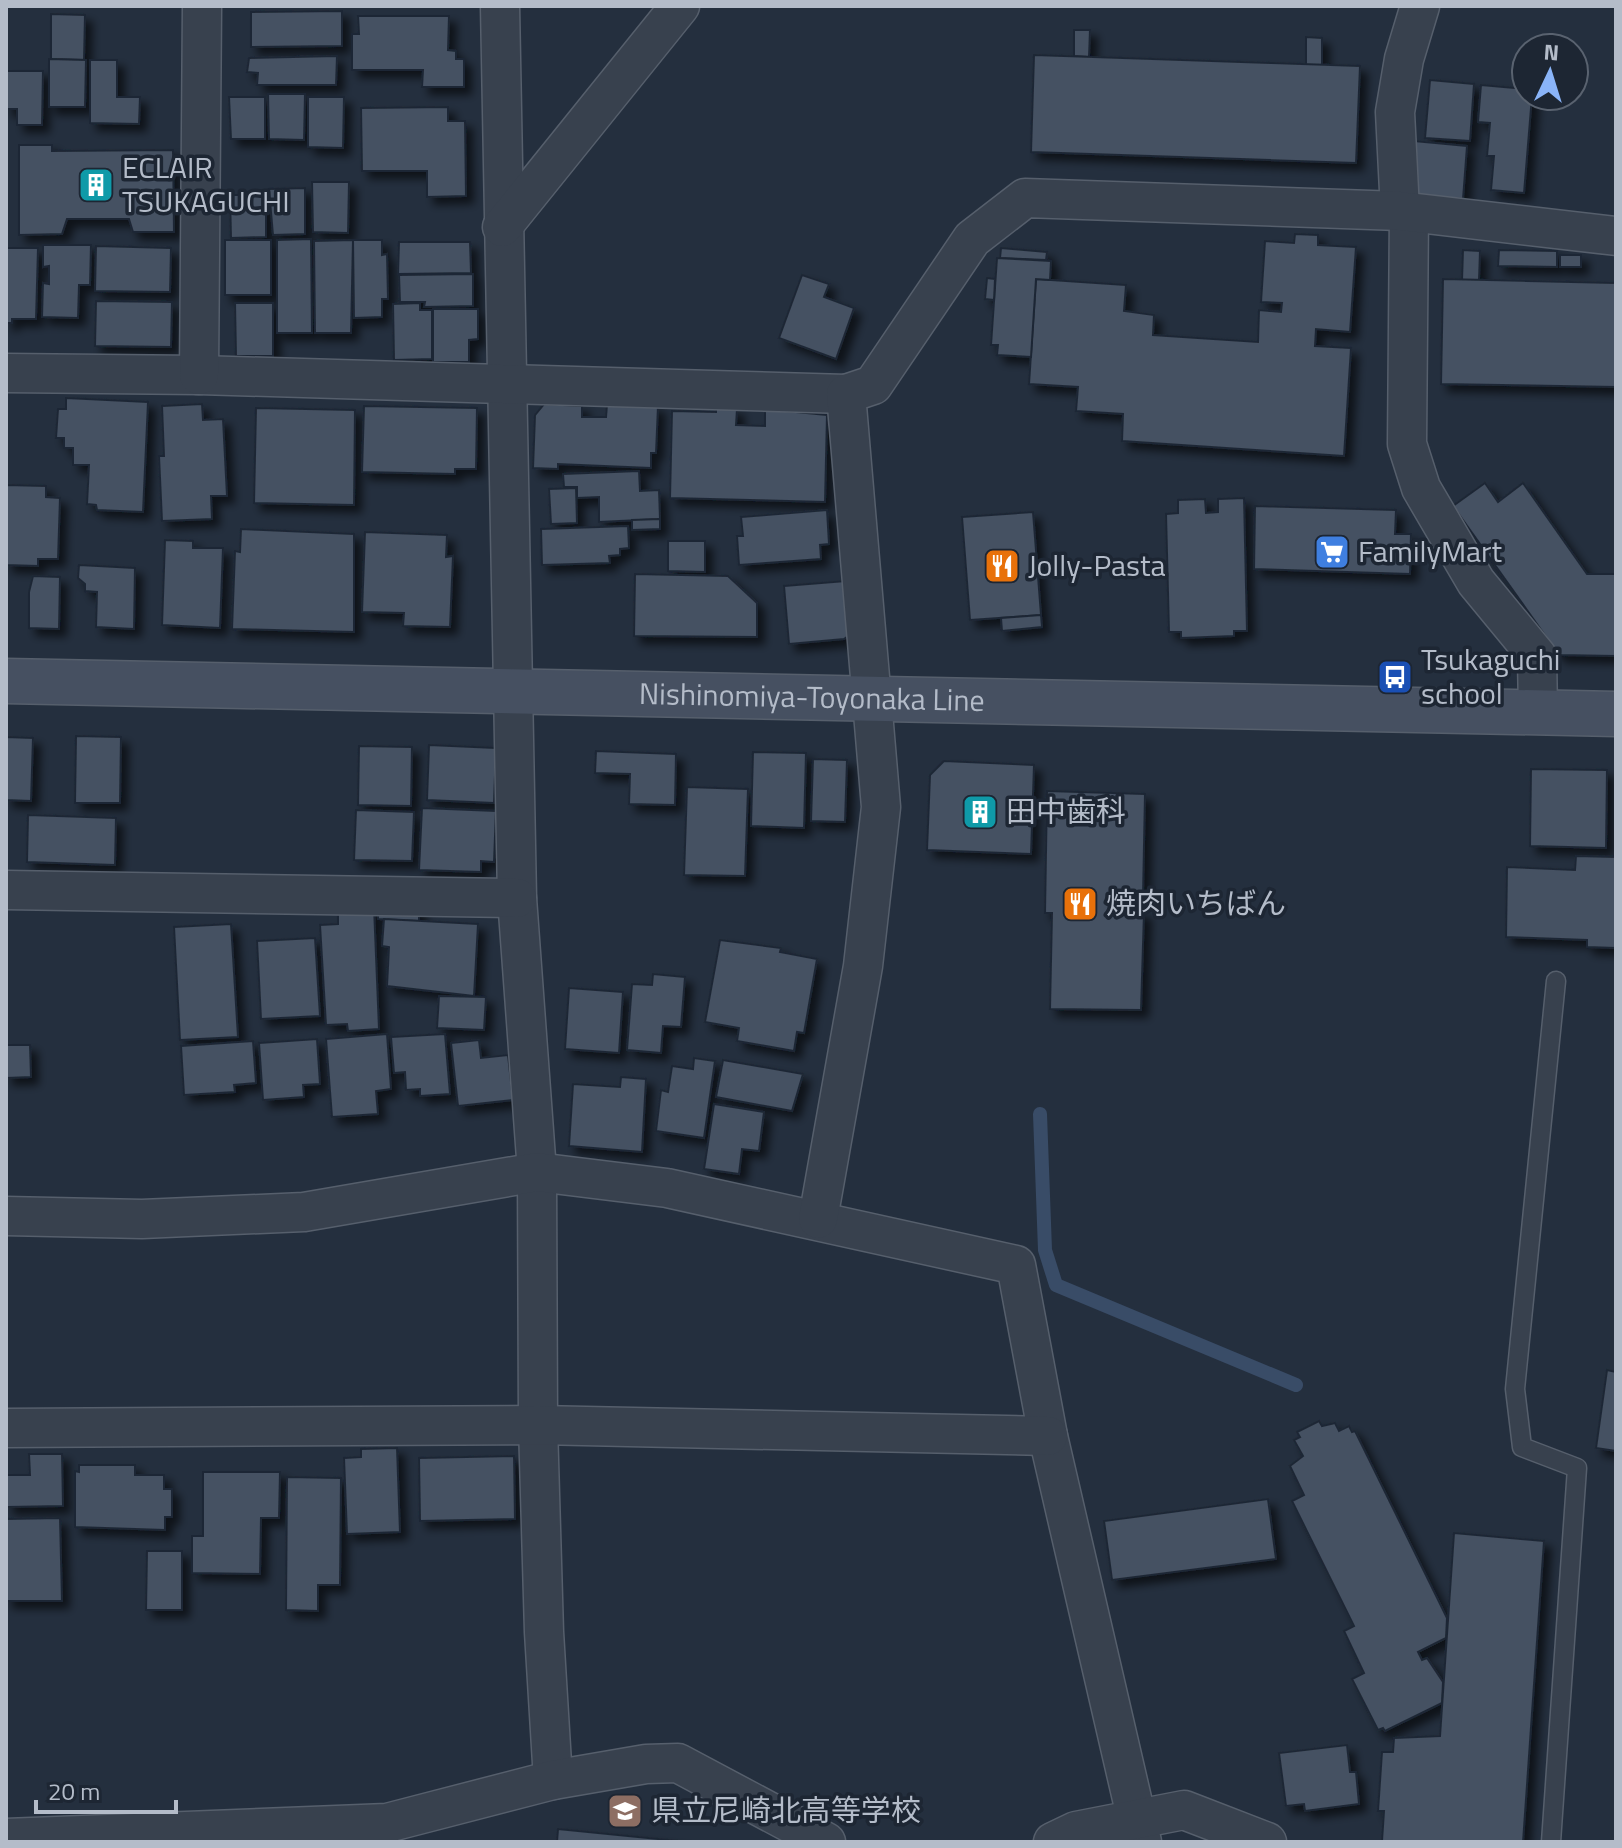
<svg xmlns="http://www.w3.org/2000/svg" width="1622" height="1848" viewBox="0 0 1622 1848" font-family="'Titillium Web','Noto Sans JP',sans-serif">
	<defs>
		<filter id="shadow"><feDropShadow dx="7" dy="7" stdDeviation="4" flood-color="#0009"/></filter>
	</defs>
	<rect width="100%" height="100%" fill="#242f3e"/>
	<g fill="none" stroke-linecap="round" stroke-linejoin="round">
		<path stroke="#394c67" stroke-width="14" d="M1040 1114 1045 1250 1056 1285 1296 1385"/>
	</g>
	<g fill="#455162" stroke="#1f2835" stroke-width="2" filter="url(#shadow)">
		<path d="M342 11V46L251 47V12Z"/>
		<path d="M51 14 85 15 84 60 51 59Z"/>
		<path d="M358 16H449L448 50 456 51V59H464V87H422L423 70H352V34H359Z"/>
		<path d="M1074 30H1090L1089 57 1074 56Z"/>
		<path d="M1306 37 1322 38V65H1306Z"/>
		<path d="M1034 55 1360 66 1356 163 1031 152Z"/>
		<path d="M337 56 336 85H257L258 73 247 72 249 58Z"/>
		<path d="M49 59 86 60 85 107H49Z"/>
		<path d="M90 60H117V97H140L139 124 90 123Z"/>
		<path d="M6 71H43L42 125H17V109H6Z"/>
		<path d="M1430 80 1474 84 1470 141 1425 138Z"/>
		<path d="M1481 85 1526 89V96H1532L1524 193 1491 190 1494 156H1487L1490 123 1478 122Z"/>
		<path d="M268 94H305L304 140 269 139Z"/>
		<path d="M229 97H265V139H231Z"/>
		<path d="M308 97H344L343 148 308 147Z"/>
		<path d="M448 107V121H465L466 196 427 197V171H362L361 108Z"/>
		<path d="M1414 141 1467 146 1463 199 1410 195Z"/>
		<path d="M19 145H52V151L173 150 174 232H133L129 219H67L62 234 19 235Z"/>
		<path d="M312 182H349L348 233 313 232Z"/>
		<path d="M305 188V234L273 235 269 189Z"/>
		<path d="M230 195H266V237L231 238Z"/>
		<path d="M1295 234 1318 235V245L1356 247 1350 332 1316 329 1315 346 1351 348 1344 456 1122 441 1123 414 1076 411 1078 387 1029 384 1036 279 1126 285 1124 311 1154 315 1153 335 1258 342 1259 310 1281 312 1282 303 1261 302 1265 241 1294 243Z"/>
		<path d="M311 239 312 333H277V240Z"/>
		<rect x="225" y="240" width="46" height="55"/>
		<path d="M353 240H382V255L387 254 388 299H382V317L354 318Z"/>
		<path d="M353 240 351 333H315L314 241Z"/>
		<path d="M399 242H470L471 273 398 274Z"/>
		<path d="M43 245H91L90 285H79L78 318 42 317 43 283 49 284V266L43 267Z"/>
		<path d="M96 246 171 248 170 292 95 291Z"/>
		<path d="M6 248H38L36 319H12V323H6Z"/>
		<path d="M1001 248 1047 252 1046 260 1000 258Z"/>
		<path d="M1463 250 1480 251 1479 280H1462Z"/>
		<path d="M1499 250 1557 251V267L1498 266Z"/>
		<rect x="1560" y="255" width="21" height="12"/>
		<path d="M997 258 1051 261 1050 280 1036 279 1031 357 997 355 998 345H991Z"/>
		<path d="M473 274V306L424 307 425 302H400L399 275Z"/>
		<path d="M802 275 829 284 824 297 854 308 836 359 779 338Z"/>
		<path d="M987 278 995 279 994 300 985 299Z"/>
		<path d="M1443 279 1616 283V387L1441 384Z"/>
		<path d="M96 301 172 302 171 347 95 346Z"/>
		<path d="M235 303H273V356H236Z"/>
		<path d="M420 303V310H432V359L394 360 393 304Z"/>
		<path d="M433 309H478V339L469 340V362H433Z"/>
		<path d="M66 398 148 402 143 512 97 510 96 505 87 504 89 465H73V448H64V438H56L58 409H66Z"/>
		<path d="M202 404 203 420 223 419 227 496H211L212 519 162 521 159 456H164L162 406Z"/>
		<path d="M544 404 582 406V417H606L607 405 658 406 656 453H651V468L558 464V469L533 468 535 415Z"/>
		<path d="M364 406 477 408 476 469H455V474L362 472Z"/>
		<path d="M256 408 355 410 354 505 254 503Z"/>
		<path d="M716 408 737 409 736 425 765 426V409L827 415 825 502 670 498 672 411 716 412Z"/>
		<path d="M639 471 640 491 659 490 660 519 599 522V497L577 498V487H564L563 474Z"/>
		<path d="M1485 483 1498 502 1523 483 1587 574H1616V656L1559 655 1453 506Z"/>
		<path d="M6 485 46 486V497L60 498 58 559H38V566L6 565Z"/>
		<path d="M576 488 577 523 551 524 549 489Z"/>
		<path d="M1244 498 1247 631H1234V636L1181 638V632H1169L1166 514 1178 513V500L1205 499 1206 513 1218 512V499Z"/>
		<path d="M1255 506 1396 510 1395 534H1411L1410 574 1254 569Z"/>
		<path d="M827 510 829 544 820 545 821 559 739 565 737 536H743L741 517Z"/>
		<path d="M1033 512 1041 615 970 620 962 517Z"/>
		<path d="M660 519V529L632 530V520Z"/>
		<path d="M628 526 629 548 620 549V555L609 556 610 563 542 565 541 529Z"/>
		<path d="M241 529 354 534V632L232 629 235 551 240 552Z"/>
		<path d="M365 532 447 535 446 557 453 556 450 627 403 626 404 613 362 612Z"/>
		<path d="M165 540 193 541V548H223L220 628 162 625Z"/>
		<path d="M668 541H705V572L668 571Z"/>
		<path d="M79 565 135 568 134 629 96 627 97 592 85 591V584L78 578Z"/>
		<path d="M635 574 728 576 757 603V637L634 636Z"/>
		<path d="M33 576 60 577 59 629 29 628V592Z"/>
		<path d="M846 581 851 634 844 639 789 644 784 586Z"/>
		<path d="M1041 615 1042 627 1002 631 1001 618Z"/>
		<path d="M76 736 121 737 120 803H75Z"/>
		<path d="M6 737 33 738 31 801 6 800Z"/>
		<path d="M429 745 496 748 494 803 427 800Z"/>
		<path d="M359 746 412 747 411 806 358 805Z"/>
		<path d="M596 751 676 754 675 805 629 804 630 774 595 773Z"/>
		<path d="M753 752 806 753 804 828 751 826Z"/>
		<path d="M813 759 847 760 845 822 811 821Z"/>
		<path d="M944 761 1034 765 1031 854 927 850 930 775Z"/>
		<path d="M1531 769 1607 770 1606 848 1530 846Z"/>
		<path d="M687 787 748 789 745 876 684 875Z"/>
		<path d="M1047 791 1145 794 1143 896 1114 895V911L1144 912 1141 1010 1050 1009 1052 913H1045Z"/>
		<path d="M422 808 496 811 494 862 481 861V872L419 870Z"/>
		<path d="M356 810 414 812 412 861 354 860Z"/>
		<path d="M28 815 116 818 115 865 27 862Z"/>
		<path d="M1576 856 1616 857V948L1587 947V940L1506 937 1507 867 1575 870Z"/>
		<path d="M378 905 419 907V921L378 919Z"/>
		<path d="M374 907 379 1029 348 1031 347 1024 326 1025 320 925 338 924V909Z"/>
		<path d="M384 919 478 924 474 996 387 986 389 947 382 946Z"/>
		<path d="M231 924 238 1037 180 1040 174 927Z"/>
		<path d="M315 938 320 1016 261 1019 257 941Z"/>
		<path d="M720 940 781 948 780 952 817 959 804 1033 797 1032 794 1051 737 1041 739 1028 705 1022Z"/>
		<path d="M653 974 685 977 681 1027 663 1026 661 1053 627 1050 632 984 652 985Z"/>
		<path d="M569 988 623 992 619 1053 565 1049Z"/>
		<path d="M439 996 486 997 484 1030 437 1028Z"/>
		<path d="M387 1034 391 1089 376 1091 378 1114 332 1117 326 1039Z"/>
		<path d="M445 1034 450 1094 420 1096V1089L406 1090 405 1072 394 1073 391 1037Z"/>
		<path d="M317 1039 320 1084 303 1085 304 1097 263 1100 259 1043Z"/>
		<path d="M479 1040 481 1058 508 1055 513 1100 458 1106 451 1043Z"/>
		<path d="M253 1041 256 1083 234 1085 235 1092 184 1095 181 1046Z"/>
		<path d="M6 1045H30L31 1077 6 1078Z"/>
		<path d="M694 1058 715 1061 704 1138 656 1131 661 1090 668 1092 672 1066 693 1069Z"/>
		<path d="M723 1060 803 1074 792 1111 716 1097Z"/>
		<path d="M621 1077 646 1079 642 1152 569 1146 573 1084 620 1087Z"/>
		<path d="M714 1104 764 1112 759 1151 742 1149 739 1174 704 1169Z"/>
		<path d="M1607 1370 1616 1372V1451L1596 1448Z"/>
		<path d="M1319 1421 1322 1426 1335 1423 1339 1431 1349 1426 1352 1432 1355 1431 1447 1618 1446 1638 1418 1652 1422 1660 1427 1658 1443 1682 1442 1703 1385 1731 1383 1728 1378 1730 1352 1679 1364 1673 1344 1631 1354 1626 1292 1501 1304 1495 1290 1466 1303 1456 1294 1440 1300 1437 1297 1432Z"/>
		<path d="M397 1448 400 1532 347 1534 344 1458 361 1457V1449Z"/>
		<path d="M29 1454H62L63 1506 7 1507V1475H30Z"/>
		<path d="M514 1456 515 1519 420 1521 419 1458Z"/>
		<path d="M79 1465H135V1475H164V1489H172V1517H165V1530L75 1527V1471L79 1472Z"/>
		<path d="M203 1472H280L279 1518H261L260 1574 192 1573V1536H203Z"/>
		<path d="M287 1477 341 1478 340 1585H318V1611L286 1610Z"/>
		<path d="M1268 1499 1276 1559 1112 1580 1104 1521Z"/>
		<path d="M60 1518 62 1601H6V1519Z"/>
		<path d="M1454 1533 1544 1541 1523 1842 1382 1841 1384 1811H1378L1382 1752H1393L1394 1738 1440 1736Z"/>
		<path d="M147 1551H182V1610H146Z"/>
		<path d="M1347 1745 1350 1772H1356L1359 1804 1305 1811 1304 1804 1286 1806 1279 1753Z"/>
		<path d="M558 1829 688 1842H557Z"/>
	</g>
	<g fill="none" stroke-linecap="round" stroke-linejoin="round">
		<defs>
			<path id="lane" d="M1551 1842 1577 1468 1522 1447 1515 1389 1556 981"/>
			<g id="street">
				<path d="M500 6 517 898 537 1172 538 1425 544 1632 553 1780"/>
				<path d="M1400 211 1395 112 1404 59 1420 6"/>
				<path d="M1409 212 1407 444 1421 488 1476 582 1537 656 1538 712"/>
				<path d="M502 227 680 6"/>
				<path d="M6 373 199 375 846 394"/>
				<path d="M199 375 202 6"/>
				<path d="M6 890 517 898"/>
				<path d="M6 1216 142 1219 304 1212 537 1172 667 1188 1016 1265 1048 1436 1142 1842"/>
				<path d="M818 1219 863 966 881 807 846 394 873 385 972 239 1025 198 1400 211 1616 236"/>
				<path d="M6 1428 538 1425 1048 1436"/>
				<path d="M6 1838 387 1823 553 1780 646 1764 678 1763 826 1842"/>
				<path d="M1053 1842 1076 1831 1184 1810 1267 1842"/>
			</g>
			<g id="secondary">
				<path id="s1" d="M6 681 1616 714"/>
			</g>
		</defs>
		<use href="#lane" stroke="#565f6c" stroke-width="21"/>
		<use href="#street" stroke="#565f6c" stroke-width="41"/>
		<use href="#secondary" stroke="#565f6c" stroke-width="47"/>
		<use href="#lane" stroke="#38414e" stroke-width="18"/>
		<use href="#street" stroke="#38414e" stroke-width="38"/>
		<use href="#secondary" stroke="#465061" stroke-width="44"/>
	</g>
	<defs>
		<symbol id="building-square" viewBox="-11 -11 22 22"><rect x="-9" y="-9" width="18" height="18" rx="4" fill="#0f9aa8" stroke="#1d2633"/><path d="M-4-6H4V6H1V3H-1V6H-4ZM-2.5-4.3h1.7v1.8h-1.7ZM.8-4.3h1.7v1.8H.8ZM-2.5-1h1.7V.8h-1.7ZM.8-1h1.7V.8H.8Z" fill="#fff"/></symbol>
		<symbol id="supermarket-square" viewBox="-11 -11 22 22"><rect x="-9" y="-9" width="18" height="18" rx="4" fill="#3f7fe0" stroke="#1d2633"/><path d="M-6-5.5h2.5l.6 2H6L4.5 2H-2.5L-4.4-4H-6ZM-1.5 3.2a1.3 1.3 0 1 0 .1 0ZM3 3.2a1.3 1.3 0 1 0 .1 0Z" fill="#fff"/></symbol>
		<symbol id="restaurant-square" viewBox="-11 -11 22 22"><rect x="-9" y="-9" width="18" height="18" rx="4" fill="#e8710a" stroke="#1d2633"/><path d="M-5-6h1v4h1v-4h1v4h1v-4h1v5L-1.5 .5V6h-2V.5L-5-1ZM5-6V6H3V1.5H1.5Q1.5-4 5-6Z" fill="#fff"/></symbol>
		<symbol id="bus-square" viewBox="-11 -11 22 22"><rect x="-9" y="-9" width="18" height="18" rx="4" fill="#1a4fb4" stroke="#1d2633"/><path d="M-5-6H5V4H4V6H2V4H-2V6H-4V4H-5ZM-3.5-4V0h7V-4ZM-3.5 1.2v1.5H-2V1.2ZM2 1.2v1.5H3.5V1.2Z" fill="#fff"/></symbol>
		<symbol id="school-square" viewBox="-11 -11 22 22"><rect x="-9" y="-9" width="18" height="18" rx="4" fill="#8d6e63" stroke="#1d2633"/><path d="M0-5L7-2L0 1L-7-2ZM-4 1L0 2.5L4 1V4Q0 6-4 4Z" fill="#fff"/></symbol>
	</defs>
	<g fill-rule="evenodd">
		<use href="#building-square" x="76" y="165" width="40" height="40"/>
		<use href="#supermarket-square" x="1312" y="532" width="40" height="40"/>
		<use href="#restaurant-square" x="982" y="546" width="40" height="40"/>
		<use href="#bus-square" x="1375" y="657" width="40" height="40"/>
		<use href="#building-square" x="960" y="792" width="40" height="40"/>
		<use href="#restaurant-square" x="1060" y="884" width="40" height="40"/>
		<use href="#school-square" x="605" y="1791" width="40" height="40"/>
	</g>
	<g text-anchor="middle" stroke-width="7" stroke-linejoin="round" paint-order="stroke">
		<g font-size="30" fill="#b4bcc9" stroke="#1d2633" text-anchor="start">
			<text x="122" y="178">ECLAIR<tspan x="122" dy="34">TSUKAGUCHI</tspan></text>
			<text x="1358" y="562">FamilyMart</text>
			<text x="1028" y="576">Jolly-Pasta</text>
			<text x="1421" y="670">Tsukaguchi<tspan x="1421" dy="34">school</tspan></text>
			<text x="1006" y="822">田中歯科</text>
			<text x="1106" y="914">焼肉いちばん</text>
			<text x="651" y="1821">県立尼崎北高等学校</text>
		</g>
		<g font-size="30" fill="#b4bcc9" stroke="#1d2633">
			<text dy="10" stroke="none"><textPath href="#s1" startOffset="806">Nishinomiya-Toyonaka Line</textPath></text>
		</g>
	</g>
	<rect width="1622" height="1848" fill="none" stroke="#b4bcc9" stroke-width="16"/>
	<g transform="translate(1550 72) rotate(4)"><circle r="38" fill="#1d2633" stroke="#59626f" stroke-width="2"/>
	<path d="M0-6L14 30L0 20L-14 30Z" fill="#8ab4f8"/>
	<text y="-12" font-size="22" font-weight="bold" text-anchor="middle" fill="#b4bcc9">N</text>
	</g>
	<path d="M36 1800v12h140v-12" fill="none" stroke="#b4bcc9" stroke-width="4"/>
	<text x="48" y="1800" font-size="24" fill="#b4bcc9" stroke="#1d2633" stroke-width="6" paint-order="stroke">20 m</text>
</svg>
